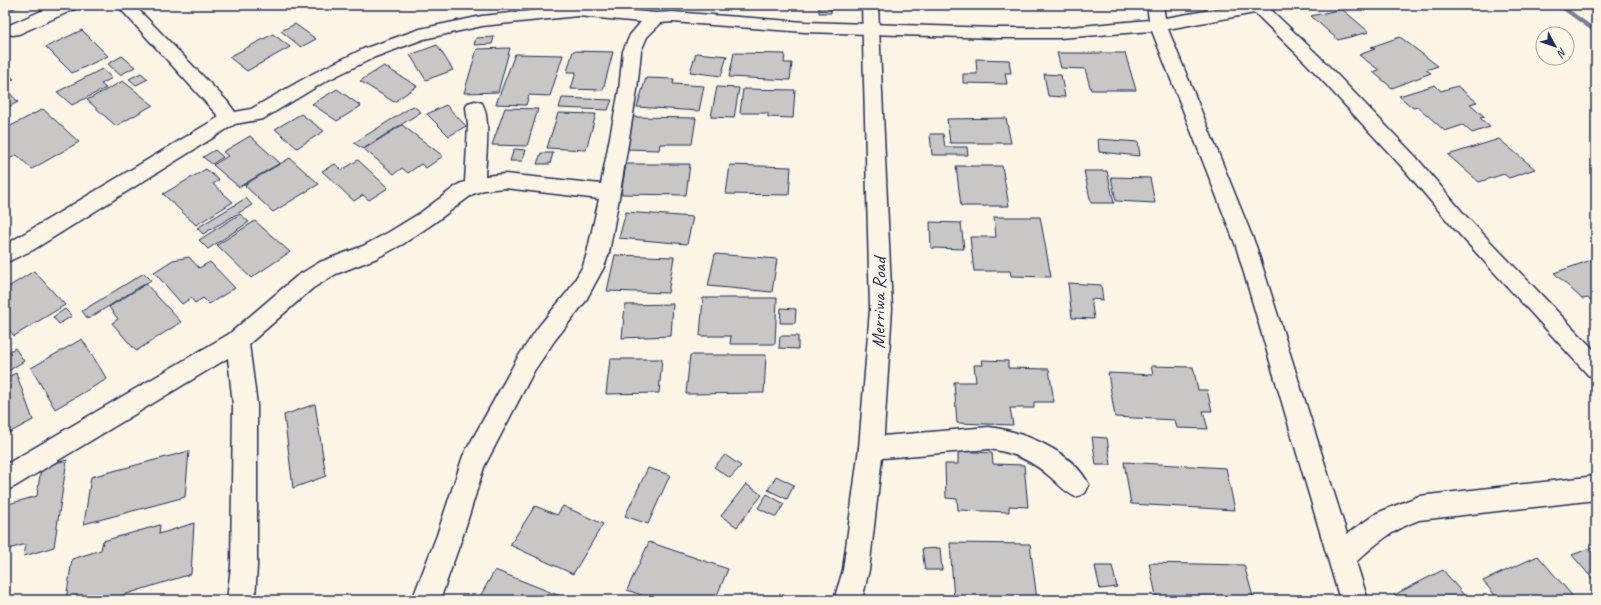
<svg xmlns="http://www.w3.org/2000/svg" width="1601" height="605" viewBox="0 0 1601 605" font-family="Caveat,sans-serif">
	<rect width="100%" height="100%" fill="#fcf5e5"/>
	<filter id="ink" filterUnits="userSpaceOnUse"><feTurbulence type="fractalNoise" baseFrequency=".025" numOctaves="2"/><feDisplacementMap in="SourceGraphic" scale="8" xChannelSelector="R" yChannelSelector="G"/><feConvolveMatrix kernelMatrix="1 2 1 2 8 2 1 2 1" color-interpolation-filters="sRGB"/></filter>
	<g filter="url(#ink)">
		<g fill="none" stroke-linecap="round" stroke-linejoin="round">
			<path fill="#767f94" fill-rule="evenodd" d="M1556 5H1563L1596 29V34Z"/>
		</g>
		<g fill="#c8c7c6" stroke="#1b2f5e">
			<path d="M5 5H22L5 12Z"/>
			<path d="M291 5H314L301 12Z"/>
			<path d="M819 7 831 8V13H819Z"/>
			<path d="M1342 9 1369 32 1338 40 1311 16Z"/>
			<path d="M295 24 316 39 301 47 281 31Z"/>
			<path d="M82 30 108 56 72 73 46 47Z"/>
			<path d="M273 34 290 47 247 71 229 57Z"/>
			<path d="M494 37 492 44 474 45 476 38Z"/>
			<path d="M1400 37 1438 66 1426 70 1431 73 1392 88 1373 72 1379 70 1359 55 1375 49 1371 47Z"/>
			<path d="M437 45 453 70 426 80 410 55Z"/>
			<path d="M510 48 498 92 464 93 477 49Z"/>
			<path d="M573 51 613 52 603 90 571 89 576 72H567Z"/>
			<path d="M696 53 727 56 721 76 690 72Z"/>
			<path d="M734 53 785 54 784 63H792L790 80 729 77Z"/>
			<path d="M1057 53H1125L1136 90H1091L1085 69 1061 68Z"/>
			<path d="M515 54 563 55 550 96 529 95 526 105 496 104Z"/>
			<path d="M122 56 135 67 120 75 108 64Z"/>
			<path d="M976 59 1009 60 1011 73H1005L1007 84 963 83V74H977Z"/>
			<path d="M384 66 417 86 394 102 360 81Z"/>
			<path d="M102 69 112 78 101 84 106 88 72 105 57 92Z"/>
			<path d="M5 71 14 79 5 84Z"/>
			<path d="M141 73 148 79 136 85 129 79Z"/>
			<path d="M1044 74 1061 75 1065 97 1048 96Z"/>
			<path d="M646 78 674 79 673 84 704 86 699 111 637 107Z"/>
			<path d="M123 81 153 105 116 126 87 100Z"/>
			<path d="M1435 85 1441 91 1457 86 1477 102 1470 104 1485 117 1480 118 1490 127 1472 133 1463 125 1445 131 1418 107 1413 108 1399 96Z"/>
			<path d="M717 87 739 88 734 118 711 117Z"/>
			<path d="M5 88 18 102 5 109Z"/>
			<path d="M337 89 361 106 337 121 312 104Z"/>
			<path d="M743 89 795 90 793 118 768 117V113H740Z"/>
			<path d="M562 98 612 100 608 110 559 108Z"/>
			<path d="M446 105 466 126 449 136 427 114Z"/>
			<path d="M413 106 421 112 363 149 354 143Z"/>
			<path d="M505 108 538 109 527 146 492 145Z"/>
			<path d="M43 109 79 142 32 169 17 155 7 160 5 158V129Z"/>
			<path d="M558 113 596 114 586 150 547 148Z"/>
			<path d="M301 114 324 131 297 148 275 129Z"/>
			<path d="M632 117 696 118 692 144H660L659 150 626 149Z"/>
			<path d="M1006 118 1011 143H950L947 119Z"/>
			<path d="M402 125 443 156 426 168 421 164 408 173 402 168 394 174 364 149Z"/>
			<path d="M930 134H943L945 147H967L968 155H932Z"/>
			<path d="M250 136 280 163 239 187 213 165 228 156 223 152Z"/>
			<path d="M1098 139 1138 142 1140 156 1099 152Z"/>
			<path d="M1499 139 1535 169 1509 178 1504 174 1479 182 1448 155Z"/>
			<path d="M514 149 526 150 522 161H510Z"/>
			<path d="M215 150 223 157 212 164 203 157Z"/>
			<path d="M541 153H553L550 164H537Z"/>
			<path d="M290 158 319 184 273 212 244 185Z"/>
			<path d="M358 160 388 188 369 200 363 195 354 201 322 171 335 164 342 170Z"/>
			<path d="M626 164H690L686 195 621 194Z"/>
			<path d="M730 165 791 167 789 195 726 194Z"/>
			<path d="M956 166H1002L1009 206H961Z"/>
			<path d="M206 169 219 180 213 184 233 202 196 225 163 194Z"/>
			<path d="M1084 171H1107L1114 203H1091Z"/>
			<path d="M1111 177 1150 178 1155 203 1116 201Z"/>
			<path d="M246 198 252 205 203 234 197 228Z"/>
			<path d="M626 212 693 217 687 244 619 238Z"/>
			<path d="M240 214 249 222 208 249 199 240Z"/>
			<path d="M994 217H1040L1051 277 1011 276 1010 271H974L970 237H996Z"/>
			<path d="M255 221 290 252 251 278 217 245Z"/>
			<path d="M930 222 961 223 964 249 931 248Z"/>
			<path d="M715 254 777 259 772 292 708 286Z"/>
			<path d="M615 255 674 257 668 293 607 291Z"/>
			<path d="M189 257 199 268 210 262 235 288 209 304 203 298 195 303 191 298 182 304 154 272 173 260Z"/>
			<path d="M1591 260 1596 264V305L1588 298 1582 299 1554 273Z"/>
			<path d="M34 271 65 305 14 336 5 325V289Z"/>
			<path d="M144 273 151 280 88 319 82 311Z"/>
			<path d="M1068 283 1101 285 1103 300 1091 299 1094 319 1072 318Z"/>
			<path d="M146 284 181 322 136 351 112 323 118 319 109 307Z"/>
			<path d="M703 298H777L775 344H730L731 336H700Z"/>
			<path d="M673 304 671 336 622 338 625 305Z"/>
			<path d="M781 308 796 309 795 323H780Z"/>
			<path d="M65 309 72 316 59 324 53 317Z"/>
			<path d="M780 336H798V349L779 348Z"/>
			<path d="M82 339 107 379 55 409 31 368Z"/>
			<path d="M15 348 24 361 5 373V354Z"/>
			<path d="M690 355H766L764 393 686 394Z"/>
			<path d="M610 359H662L659 393 606 394Z"/>
			<path d="M982 360 1008 361V368L1049 369 1054 402H1034V408H1010L1013 425 957 423 954 382H976L974 365H983Z"/>
			<path d="M1151 366 1193 367 1198 390H1207L1212 411H1203L1208 429 1177 428 1175 420 1115 417 1108 373 1153 375Z"/>
			<path d="M16 373 33 420 5 435V378Z"/>
			<path d="M315 404 326 476 293 488 284 415Z"/>
			<path d="M1092 437 1107 438 1111 465H1096Z"/>
			<path d="M189 451 185 497 84 524 91 477Z"/>
			<path d="M958 451 992 453 993 464 1024 465 1028 507 1009 506V512L958 510 957 499 946 498 945 464H958Z"/>
			<path d="M725 455 741 466 730 478 714 467Z"/>
			<path d="M67 460 54 547 24 556 26 544 5 550V505L37 496 41 467Z"/>
			<path d="M1124 462 1226 468 1235 510 1131 504Z"/>
			<path d="M648 468 670 475 648 524 625 516Z"/>
			<path d="M776 476 794 485 787 499 768 490Z"/>
			<path d="M746 484 762 495 737 527 721 516Z"/>
			<path d="M767 494 784 504 776 517 758 508Z"/>
			<path d="M535 506 557 515 563 506 603 524 573 574 510 545Z"/>
			<path d="M194 523 191 574 107 600H66L72 559 101 550 103 541 160 525 159 534Z"/>
			<path d="M649 542 728 569 715 600H656L627 590Z"/>
			<path d="M950 543 1030 544 1037 600H954Z"/>
			<path d="M1596 546V583L1572 555Z"/>
			<path d="M940 548 942 570H925L922 549Z"/>
			<path d="M1538 556 1576 600H1499L1483 581Z"/>
			<path d="M1149 563 1244 565 1254 600H1157Z"/>
			<path d="M1095 566H1112L1117 587 1100 589Z"/>
			<path d="M495 570 570 600H478Z"/>
			<path d="M1443 570 1468 600H1399L1394 595Z"/>
		</g>
		<g fill="none" stroke-linecap="round" stroke-linejoin="round">
			<defs>
				<g id="street">
					<path d="M55 5H77L75 9 19 34 13 35 7 34 5 31 7 26Z"/>
					<path d="M117 5H134L227 101 235 112 251 109 314 73 363 49 420 29 482 16 578 6 656 13 672 12 805 22 995 28H1059L1149 20 1147 5H1163L1165 18 1241 5H1266L1319 56 1416 157 1464 214 1596 352V378L1588 375 1450 224 1402 167 1307 64 1255 13 1168 29 1256 246 1347 534 1377 513 1419 496 1596 476V500L1419 520C1394 529 1375 544 1356 562L1368 600H1340L1236 246 1152 31 1059 38H995L805 32 672 22 661 23 647 37 641 51 637 90 620 192 609 253 604 267 585 302 555 340 534 371 484 467 463 535 440 600H412L437 535 463 456 518 357 539 326 569 290 583 266 587 253 599 199 505 188 484 190 473 194 434 223 403 244 377 258 336 274 313 288 249 344 257 405V566L255 600H227L231 566 233 405 228 358 14 487 5 491V465L229 334 297 276 320 262 363 246 389 232 420 213 459 184 465 182 468 125 466 107 468 103 475 101 482 103C491 118 486 157 485 176L505 174 601 184 619 90 623 51 630 35 641 22 578 16 482 26 424 39 375 57 326 81 263 119 235 124 33 250 5 263V245L219 117Z"/>
					<path d="M989 427C1023 431 1074 452 1089 485L1085 493 1076 497C1064 492 1058 483 1049 476 1031 460 1012 452 989 449L871 459 862 456 859 448 862 440 871 437Z"/>
				</g>
				<path id="secondary" d="M862 5H878L892 309 883 448 869 570 862 600H834L843 570 859 448 870 309Z"/>
			</defs>
			<use href="#street" stroke="#1b2f5e" stroke-width="3"/>
			<use href="#secondary" stroke="#1b2f5e" stroke-width="3"/>
			<use href="#street" fill="#fcf5e5" fill-rule="evenodd"/>
			<use href="#secondary" fill="#fcf5e5" fill-rule="evenodd"/>
		</g>
	</g>
	<g text-anchor="middle" stroke-width="3" stroke-linejoin="round" paint-order="stroke">
		<g font-size="19" fill="#1b2f5e" stroke="#fcf5e5">
			<text transform="translate(878 303) rotate(-89)" y="7">Merriwa Road</text>
		</g>
	</g>
	<rect width="1601" height="605" fill="none" stroke="#fcf5e5" stroke-width="20"/>
	<rect x="10" y="10" width="1581" height="585" fill="none" stroke="#1b2f5e" stroke-width="1.5" filter="url(#ink)"/>
	<g transform="translate(1555 46) rotate(130)"><circle r="19" fill="#fcf5e5" stroke="#a2a6af"/>
	<path d="M0-3L7 15L0 10L-7 15Z" fill="#1b2f5e"/>
	<text y="-6" font-size="11" font-weight="bold" text-anchor="middle" fill="#1b2f5e">N</text>
	</g>
</svg>
